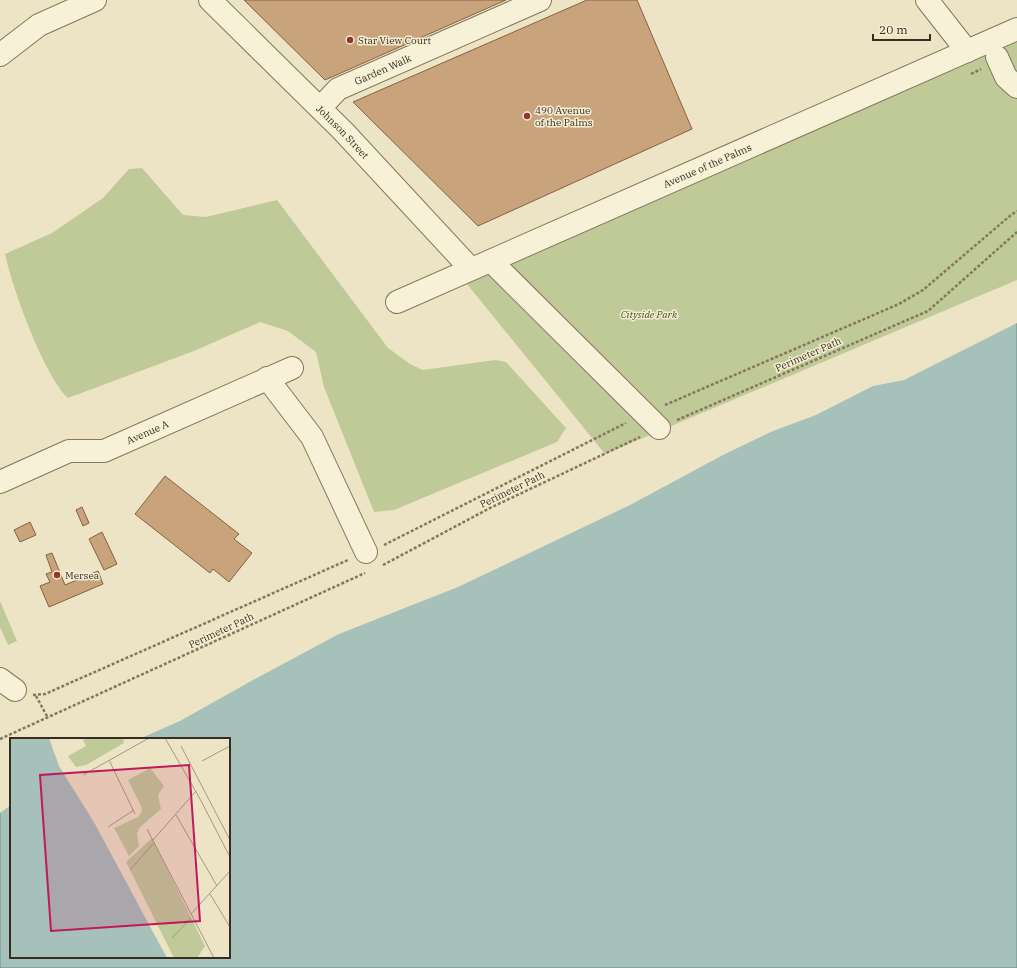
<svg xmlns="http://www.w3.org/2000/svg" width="1017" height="968" viewBox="0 0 1017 968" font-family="'IBM Plex Serif',serif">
	<rect width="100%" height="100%" fill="#ece4c4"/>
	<g fill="#bfca98">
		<path d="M1017 41V280L605 454 458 273Z"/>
		<path d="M142 168 183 215 206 217 277 200 388 348 410 364 423 370 495 360 506 362 566 428 557 442 394 510 374 512 324 387 316 352 288 331 260 322 194 351 68 398C44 376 12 287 5 254L52 233 103 198 129 169Z"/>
		<path d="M0 601 17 641 8 645 0 627Z"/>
	</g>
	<path fill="#a6c0ba" stroke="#6d8d88" d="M1017 304V968H0V788L11 781V957H229V739H82Z"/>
	<g fill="#ece4c4">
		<path d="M1017 302V323L904 380 873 386 816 415 773 431 723 455 630 505 458 587 339 634 253 680 180 721 139 739H80L279 639Z"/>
		<path d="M11 779V805L0 813V785Z"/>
	</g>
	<g fill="#c9a37b" stroke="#846242">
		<path d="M244 0H506L325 80Z"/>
		<path d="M587 0H637L692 129 478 226 353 102Z"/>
		<path d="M165 476 239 534 234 539 252 553 229 582 213 569 210 573 135 514Z"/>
		<path d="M82 507 89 523 83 526 76 510Z"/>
		<path d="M30 522 36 535 20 542 14 530Z"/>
		<path d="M102 532 117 564 104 570 89 539Z"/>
		<path d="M52 553 65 585 98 571 103 584 49 607 40 586 50 582 46 574 52 572 46 555Z"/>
	</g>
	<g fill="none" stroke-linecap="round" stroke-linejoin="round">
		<defs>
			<g id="minor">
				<path id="s1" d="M210 0 343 131 470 268"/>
				<path d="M927 0 967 51"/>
				<path d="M0 55 39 25 95 0"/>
				<path d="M997 57 1006 77 1017 87"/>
				<path id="s2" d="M320 108 338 89 540 0"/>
				<path d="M497 267 659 428"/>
				<path id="s3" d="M397 302 1017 29"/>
				<path d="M267 378 312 437 366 552"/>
				<path id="s4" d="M0 482 69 451H104L292 368"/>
				<path d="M0 679 15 690"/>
			</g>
		</defs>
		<use href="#minor" stroke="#86765b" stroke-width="24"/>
		<g stroke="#86765b" stroke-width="2.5" stroke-dasharray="3 2" stroke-linecap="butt">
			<path d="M971 74 981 69"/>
			<path d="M665 405 899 304 923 290 1011 215 1017 211"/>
			<path d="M677 420 928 311 1017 232"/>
			<path d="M384 545 626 423"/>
			<path d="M383 565 490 508 640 437"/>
			<path d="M33 695 45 694 348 560"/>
			<path d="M36 696 48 718"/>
			<path d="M0 739 365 573"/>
		</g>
		<use href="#minor" stroke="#f7f1d7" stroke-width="22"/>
	</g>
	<g fill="#93362e" stroke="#f4eed3" stroke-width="1.5">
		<circle cx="350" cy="40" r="4"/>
		<circle cx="527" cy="116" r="4"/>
		<circle cx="57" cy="575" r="4"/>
	</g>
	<g text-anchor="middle" stroke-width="3" stroke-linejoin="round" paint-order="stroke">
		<g font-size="10" fill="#372c1f" stroke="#f4eed3" text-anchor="start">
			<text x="358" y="44">Star View Court</text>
			<text x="535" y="114">490 Avenue<tspan x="535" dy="12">of the Palms</tspan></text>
			<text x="65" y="579">Mersea</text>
		</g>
		<g font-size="10" fill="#372c1f" stroke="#f4eed3">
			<text dy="4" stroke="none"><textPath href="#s2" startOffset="75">Garden Walk</textPath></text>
			<text dy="4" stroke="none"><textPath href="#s1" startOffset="187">Johnson Street</textPath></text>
			<text dy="4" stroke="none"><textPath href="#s3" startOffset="339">Avenue of the Palms</textPath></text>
			<text transform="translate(808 354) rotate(-24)" y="4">Perimeter Path</text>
			<text dy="4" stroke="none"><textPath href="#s4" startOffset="158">Avenue A</textPath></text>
			<text transform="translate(512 489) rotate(-26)" y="4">Perimeter Path</text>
			<text transform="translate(221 630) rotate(-25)" y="4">Perimeter Path</text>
		</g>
		<g font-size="10" font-style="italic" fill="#435226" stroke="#f4eed3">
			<text x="649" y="318">Cityside Park</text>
		</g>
	</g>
	<g transform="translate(10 738)">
		<rect width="220" height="220" fill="#ece4c4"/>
		<path d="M77 0H113L114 5 76 27 66 29 58 18 76 8 73 2ZM140 30 154 48 148 57 151 71 129 90 127 96 129 108 119 118 104 90 128 79 131 75 132 70 118 42ZM142 100 195 208 187 220H164L116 124Z" fill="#bfca98"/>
		<path d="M0 0H43L50 22 161 220H0Z" fill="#a6c0ba"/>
		<path d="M39 0H45L56 29 84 73 163 220H157L85 86 49 28Z" fill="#ece4c4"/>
		<path fill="none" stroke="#a49a82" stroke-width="1" d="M155 0 189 59 220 119M171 8 220 102M99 22 125 76M192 23 220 8M73 37 139 0M166 77 207 148M98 89 124 72M137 91 204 220M143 102 186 53M120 132 143 106M200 156 220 189M181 176 220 133M162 200 181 180"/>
		<path fill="#c2185b" fill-opacity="0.15" stroke="#c2185b" stroke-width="2" d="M179 27 190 183 41 193 30 37Z"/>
		<rect width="220" height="220" fill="none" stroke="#372c1f" stroke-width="2"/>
	</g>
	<path d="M873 34v6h57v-6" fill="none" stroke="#372c1f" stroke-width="2"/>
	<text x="879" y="34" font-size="12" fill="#372c1f" stroke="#f4eed3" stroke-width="3" paint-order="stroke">20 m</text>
</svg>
